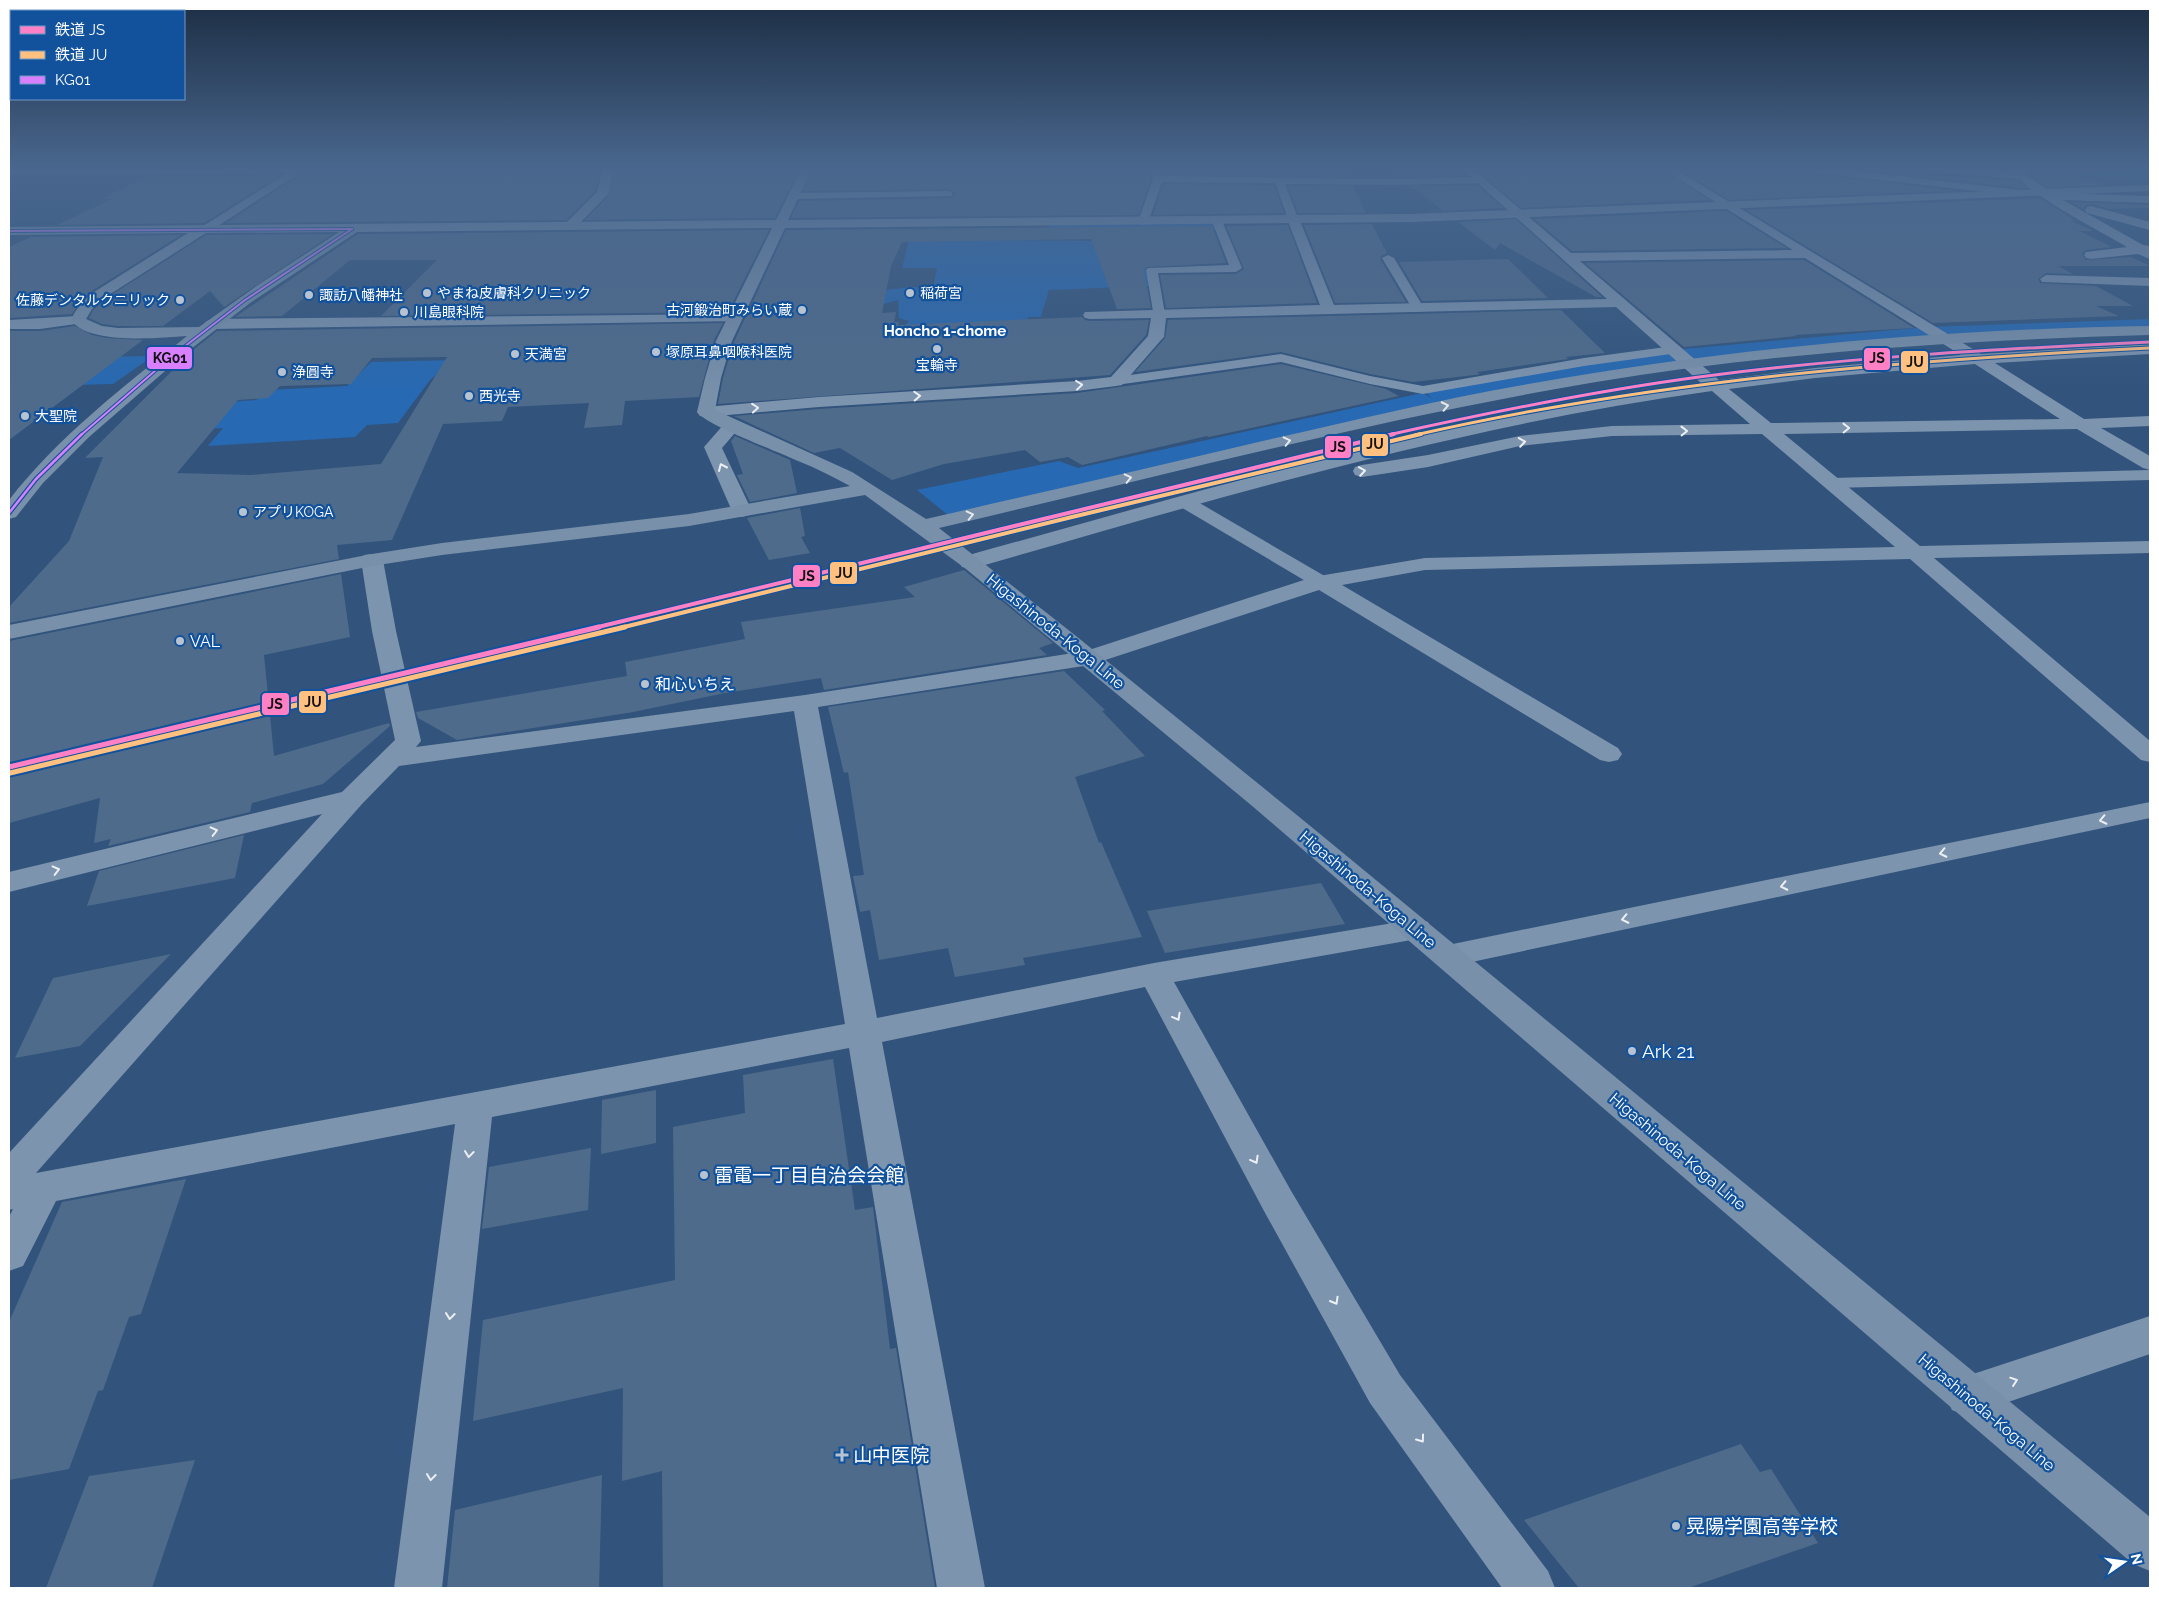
<svg xmlns="http://www.w3.org/2000/svg" width="2159" height="1597" viewBox="0 0 2159 1597" font-family="Raleway,'Noto Sans JP',sans-serif">
	<rect width="100%" height="100%" fill="#32547c"/>
	<g fill="#2769b2">
		<path d="M2020 168H2037L2071 175 2122 168H2150V178L2028 175Z"/>
		<path d="M1211 224 1219 230 1088 233 1054 238 1049 225Z"/>
		<path d="M909 239 1090 241 1144 263 1150 286 1049 290 1041 317H1026L1029 318 1013 333 905 326 909 321 899 318 898 300 880 305 877 291 911 287 933 288 937 268H902Z"/>
		<path d="M2150 319V330L2100 331 1822 349 1520 390 948 515 917 490 1059 461 1078 468 1422 393 1432 398 1423 390 1673 350 1927 327Z"/>
		<path d="M153 356 113 384 74 385 18 422H9V358Z"/>
		<path d="M454 360 430 380 398 423 367 425 355 437 208 446 223 428 147 432 171 406 256 400 268 390 347 386 371 362Z"/>
	</g>
	<g fill="#4f6b8b" fill-rule="evenodd">
		<path d="M568 168H601L595 191 566 220 226 223 302 174 391 173 397 169Z"/>
		<path d="M615 168H800L775 218 585 220 610 194Z"/>
		<path d="M814 168H1148L1151 179 1139 215 791 218 799 201 952 198 954 196 953 191 948 189 803 191Z"/>
		<path d="M1160 168H1343L1348 177 1163 174Z"/>
		<path d="M1459 168 1466 175 1399 177 1389 169Z"/>
		<path d="M1475 168H1659L1710 200 1521 208Z"/>
		<path d="M1676 168H1797L1804 173 1958 191 1729 200Z"/>
		<path d="M1844 168 2018 181 2027 188H2020Z"/>
		<path d="M2022 168H2054L2107 185 2047 187Z"/>
		<path d="M282 174 204 223 57 225 112 199H101L149 175Z"/>
		<path d="M1163 184 1274 185 1284 213 1153 215Z"/>
		<path d="M1477 185 1503 208 1443 211 1411 186Z"/>
		<path d="M1288 186H1353L1366 213H1298Z"/>
		<path d="M2040 198 2076 221H2071L2094 231H2079L2112 247 2086 250 2082 254 2086 260 2131 257 2150 266H2058L2073 274 2046 273 2038 279 2040 283 2096 286 2133 306H2096L2119 316 1933 323 1746 210Z"/>
		<path d="M2071 202 2150 205V208L2109 209 2091 204 2085 206 2083 209Z"/>
		<path d="M1726 211 1787 248 1572 251 1534 219Z"/>
		<path d="M1516 219 1602 297H1596L1500 243 1495 250 1458 222Z"/>
		<path d="M1372 224 1387 253 1381 256 1380 259 1406 302 1335 303 1304 225Z"/>
		<path d="M1288 225 1317 303 1166 308 1160 275 1236 274 1244 269 1226 226Z"/>
		<path d="M1212 226 1226 263 1147 267 1144 270 1151 308 1117 309 1091 239 902 242 891 266 882 313 896 312 894 322H899L898 325 1082 317 1085 320 1090 321 1149 320 1146 335 1110 375 718 404 723 378 734 342 786 230Z"/>
		<path d="M769 230 728 312 381 316 437 260H350L282 316 235 317 358 234Z"/>
		<path d="M333 234 224 307 210 291 163 326H118L102 324 89 318 93 310 105 299 206 235Z"/>
		<path d="M181 235 93 290 79 303 72 314 9 318V247L31 237Z"/>
		<path d="M1508 259 1548 298 1422 301 1399 262Z"/>
		<path d="M1804 260 1914 328 1794 335 1797 336 1684 347 1585 263Z"/>
		<path d="M1561 310 1605 353 1566 357 1568 359 1477 372 1480 374 1475 375 1413 382 1370 374 1281 352 1135 372 1165 338 1168 320Z"/>
		<path d="M723 323 714 340 699 397 625 401 622 425 584 428 589 403 508 407 502 421 443 424 392 540 337 545 339 559 9 623V607L69 541 103 457 85 458 193 350 217 331ZM447 357 381 464 250 475 177 473 238 400 268 398 280 386 351 384 372 358Z"/>
		<path d="M75 326 92 335 107 338 143 340 9 440V331H40Z"/>
		<path d="M1281 364 1386 389 1399 396 1209 437 1207 436 1082 465 1068 457 1040 462 1025 450 944 464 892 480 840 448 814 453 734 416 819 409 1077 393Z"/>
		<path d="M735 436 790 460 797 493 750 502 737 475 743 474 731 441Z"/>
		<path d="M800 508 805 536 801 537 810 553 769 560 747 518Z"/>
		<path d="M964 570 1053 643 1039 648 1047 655 824 690 821 678 725 693 633 712 457 740 418 718 416 712 627 676 625 662 745 639 741 622 915 597 904 587Z"/>
		<path d="M341 574 350 637 264 655 274 756 389 723 390 726 323 784 252 803 250 812 108 846 111 839 94 843 100 798 9 823V641Z"/>
		<path d="M1064 671 1105 710 1102 711 1145 756 1075 777 1099 843 1101 842 1142 937 1023 958 1025 965 955 977 948 948 879 960 870 910 860 912 853 876 864 875 848 772 844 773 828 707Z"/>
		<path d="M244 835 235 878 87 906 99 871Z"/>
		<path d="M1321 883 1345 924 1165 953 1147 911Z"/>
		<path d="M171 954 80 1046 15 1058 53 978Z"/>
		<path d="M833 1059 855 1210 873 1207 890 1349 896 1348 935 1588H663L662 1471 622 1481 623 1388 473 1421 483 1320 675 1280 673 1127 745 1113 743 1075Z"/>
		<path d="M656 1090V1143L601 1154 602 1100Z"/>
		<path d="M591 1148 588 1210 482 1229 489 1167Z"/>
		<path d="M186 1179 141 1314 129 1317 103 1390 98 1391 69 1469 9 1480V1322L62 1202Z"/>
		<path d="M1741 1444 1760 1472 1771 1469 1818 1543 1688 1588H1579L1524 1520Z"/>
		<path d="M195 1460 152 1588H46L89 1476Z"/>
		<path d="M602 1475 599 1588H447L455 1510Z"/>
	</g>
	<g fill="none" stroke-linecap="round" stroke-linejoin="round">
		<g fill="#7d94ae" fill-rule="evenodd">
			<path d="M1150 168H1158L1162 176 1394 179 1481 177 1486 180 1481 183 1394 185 1285 184 1299 221 1294 224 1289 221 1275 183 1162 182 1148 222 1143 225 1138 222 1153 179Z"/>
			<path d="M1919 168H1955L2021 173 2026 176 2021 179 1924 171Z"/>
			<path d="M948 191 952 192V196L793 199 788 196 793 193Z"/>
			<path d="M1217 218 1222 221 1242 268 1236 272 1158 273 1165 314 1159 318 1154 317 1146 270 1148 268 1229 265 1212 221Z"/>
			<path d="M1388 255 1394 258 1424 308 1422 311 1418 312 1412 308 1382 258Z"/>
			<path d="M2046 275 2150 278V286L2042 282 2040 279Z"/>
			<path d="M1673 346 1680 350 1678 353 1584 366 1423 394 1370 384 1281 362 1116 385 1111 384 1109 381 1111 378 1116 377 1281 354 1370 376 1423 386 1584 358Z"/>
			<path d="M2150 470V480L1831 488 1825 487 1823 483 1825 479 1831 478Z"/>
			<path d="M1185 497 1191 498 1328 578 1330 582 1328 586 1321 588 1314 586 1179 506 1176 502 1179 498Z"/>
		</g>
		<g fill="#7d94ae" fill-rule="evenodd">
			<path d="M107 168H396L391 171 9 175V169Z"/>
			<path d="M603 168H613L609 193 573 230H565L563 227 565 224 597 192Z"/>
			<path d="M1461 168H1472L1571 253 1793 250 1661 168H1673L1981 354 2150 344V354L1995 363 2084 419 2150 416V426L2101 428 2150 456V470L2143 468 2077 429 1784 434 1920 546 2150 541V553L1934 558 2150 741V762L2141 760 1910 559 1425 570 1342 585 1618 748 1622 754 1618 760 1609 762 1600 760 1319 590 1090 665 818 707 877 1018 1154 963 1417 919 1428 922 1432 929 1428 936 1417 939 1174 982 1290 1189 1400 1375 1548 1571 1555 1588H1502L1370 1403 1264 1211 1145 987 882 1042 985 1588H937L849 1048 492 1117 442 1588H394L455 1124 56 1201 23 1266 9 1271V1217L13 1209 9 1210V1153L322 814 9 892V872L342 792 395 740 372 631 361 560 364 555 372 554 380 555 383 560 396 631 421 741 416 747 805 695 1086 651 1313 577 1425 558 1895 547 1762 434 1612 436 1520 446 1428 467 1362 477 1355 475 1353 471 1355 467 1362 465 1428 455 1520 436 1612 426 1750 424 1712 391C1459 426 1222 497 978 567L970 568 962 567 959 562 962 557C1206 489 1450 417 1701 383L1616 307 1166 318 1164 337 1161 340 1122 385 1116 386 1077 391 819 407 706 417 700 416 697 412 700 408 706 407 819 397 1077 381 1111 377 1148 336 1151 318 1090 319 1085 318 1083 315 1085 312 1320 305 1288 221 1294 217 1300 221 1334 305 1607 299ZM1805 258 1961 355 1815 368 1719 380 1580 261ZM1975 364 2060 419 1771 423 1729 389 1815 378ZM794 711 845 1024 36 1173 362 804 399 766Z"/>
			<path d="M1799 168H1830L2020 190 2026 193 2020 196 1804 171Z"/>
			<path d="M2010 168H2020L2025 174 2052 193 2150 196V203L2063 200 2143 245 2150 246V259L2138 254 2091 259 2086 258 2084 255 2086 252 2127 247C2100 231 2024 193 2010 168Z"/>
			<path d="M2091 206 2150 222V230L2087 213 2085 210 2087 207Z"/>
			<path d="M735 314 740 315 742 318 740 321 212 329 207 327 204 324 207 321 212 319Z"/>
			<path d="M78 316 83 317 85 320 83 323 40 329H9V320Z"/>
			<path d="M731 422 737 423 740 427 722 448 752 511 749 515 742 517 735 515 732 511 704 447 725 423Z"/>
			<path d="M2150 802V818L1448 967 1437 964 1432 956 1437 948 1448 945Z"/>
			<path d="M2150 1316V1354L1967 1416 1952 1410 1945 1396 1952 1382 1967 1376Z"/>
		</g>
		<path fill="#7890aa" fill-rule="evenodd" d="M802 168H812L788 220 1410 214 2150 185V191L1410 222 785 228 732 341 721 378 715 410 852 472 926 519C1039 493 1153 467 1267 440 1352 421 1437 400 1523 385 1730 348 1940 329 2150 326V335C1965 340 1779 352 1596 382 1375 419 1157 477 939 528L1076 636 1303 820 2150 1517V1571L2133 1564 1251 805 966 569 865 495 689 526 442 555 372 566 9 639V625L372 554 442 543 689 514 850 486C833 477 816 468 798 461 779 452 706 425 697 412L705 378 716 341 772 228 357 232 250 303 187 352 89 437 43 483 16 517 9 519V500C58 437 124 386 187 336 159 338 88 345 71 320 76 308 84 300 94 292L188 233 9 235V227L776 220ZM339 232 258 285 199 327 118 328 102 326 86 319 92 309 104 298 206 233Z"/>
		<path fill="#7a91ac" fill-rule="evenodd" d="M295 168H307L207 233 203 234 197 230Z"/>
		<defs>
			<g id="bus-1-far1">
				<path d="M9 231 352 229"/>
				<path d="M81 435 171 357 245 300 352 229"/>
			</g>
			<path id="bus-1" d="M9 513 36 479 82 434"/>
		</defs>
		<use href="#bus-1-far1" stroke="#12529c" stroke-width="4"/>
		<use href="#bus-1" stroke="#12529c" stroke-width="5"/>
		<use href="#bus-1-far1" stroke="#d880ff" stroke-width="2"/>
		<use href="#bus-1" stroke="#d880ff" stroke-width="2.5"/>
		<defs>
			<path id="rail-1-far2" d="M1388 435C1491 412 1595 391 1699 377 1849 357 2000 349 2150 342"/>
			<path id="rail-1-far1" d="M594 628 1394 434"/>
			<path id="rail-1" d="M9 767 599 627"/>
			<path id="rail-2-far2" d="M1415 435C1657 380 1903 360 2150 348"/>
			<path id="rail-2-far1" d="M620 628 1072 517 1421 434"/>
			<path id="rail-2" d="M10 773 625 627"/>
		</defs>
		<use href="#rail-1-far2" stroke="#12529c" stroke-width="5"/>
		<use href="#rail-1-far1" stroke="#12529c" stroke-width="6"/>
		<use href="#rail-1" stroke="#12529c" stroke-width="9"/>
		<use href="#rail-2-far2" stroke="#12529c" stroke-width="5"/>
		<use href="#rail-2-far1" stroke="#12529c" stroke-width="6"/>
		<use href="#rail-2" stroke="#12529c" stroke-width="9"/>
		<use href="#rail-1-far2" stroke="#ff80c5" stroke-width="3"/>
		<use href="#rail-1-far1" stroke="#ff80c5" stroke-width="4"/>
		<use href="#rail-1" stroke="#ff80c5" stroke-width="5"/>
		<use href="#rail-2-far2" stroke="#ffc080" stroke-width="3"/>
		<use href="#rail-2-far1" stroke="#ffc080" stroke-width="4"/>
		<use href="#rail-2" stroke="#ffc080" stroke-width="5"/>
	</g>
	<defs><path id="oneway-chevron" d="M-2-3.5L2.5 0L-2 3.5" fill="none" stroke-width="1.6" stroke-linecap="round" stroke-linejoin="round" transform="scale(1.25)"/></defs>
	<g stroke="#eceff3">
		<use href="#oneway-chevron" transform="translate(1079 385) rotate(-6)"/>
		<use href="#oneway-chevron" transform="translate(917 396) rotate(-3)"/>
		<use href="#oneway-chevron" transform="translate(755 408) rotate(-5)"/>
		<use href="#oneway-chevron" transform="translate(1846 428) rotate(-1)"/>
		<use href="#oneway-chevron" transform="translate(1684 431) rotate(-1)"/>
		<use href="#oneway-chevron" transform="translate(1522 442) rotate(-9)"/>
		<use href="#oneway-chevron" transform="translate(722 467) rotate(-114)"/>
		<use href="#oneway-chevron" transform="translate(1362 471) rotate(-9)"/>
		<use href="#oneway-chevron" transform="translate(2103 820) rotate(168)"/>
		<use href="#oneway-chevron" transform="translate(214 831) rotate(-14)"/>
		<use href="#oneway-chevron" transform="translate(1943 853) rotate(168)"/>
		<use href="#oneway-chevron" transform="translate(56 870) rotate(-14)"/>
		<use href="#oneway-chevron" transform="translate(1784 886) rotate(168)"/>
		<use href="#oneway-chevron" transform="translate(1625 919) rotate(168)"/>
		<use href="#oneway-chevron" transform="translate(1177 1017) rotate(61)"/>
		<use href="#oneway-chevron" transform="translate(469 1154) rotate(97)"/>
		<use href="#oneway-chevron" transform="translate(1255 1160) rotate(61)"/>
		<use href="#oneway-chevron" transform="translate(1335 1301) rotate(60)"/>
		<use href="#oneway-chevron" transform="translate(450 1316) rotate(97)"/>
		<use href="#oneway-chevron" transform="translate(2014 1381) rotate(-19)"/>
		<use href="#oneway-chevron" transform="translate(1421 1439) rotate(54)"/>
		<use href="#oneway-chevron" transform="translate(431 1477) rotate(97)"/>
	</g>
	<g stroke="#e4e9ee">
		<use href="#oneway-chevron" transform="translate(1445 406) rotate(-12)"/>
		<use href="#oneway-chevron" transform="translate(1287 441) rotate(-13)"/>
		<use href="#oneway-chevron" transform="translate(1128 478) rotate(-13)"/>
		<use href="#oneway-chevron" transform="translate(970 515) rotate(-13)"/>
	</g>
	<linearGradient id="sky" x2="0" y2="1"><stop stop-color="#1c2e44"/><stop offset="0.43" stop-color="#49678e"/><stop offset="1" stop-color="#49678e" stop-opacity="0"/></linearGradient>
	<rect width="2159" height="391" fill="url(#sky)"/>
	<g fill="#b7c3d1" stroke="#12529c" stroke-width="2">
		<circle cx="427" cy="293" r="5"/>
		<circle cx="910" cy="293" r="5"/>
		<circle cx="309" cy="295" r="5"/>
		<circle cx="180" cy="300" r="5"/>
		<circle cx="802" cy="310" r="5"/>
		<circle cx="404" cy="312" r="5"/>
		<circle cx="937" cy="349" r="5"/>
		<circle cx="656" cy="352" r="5"/>
		<circle cx="515" cy="354" r="5"/>
		<circle cx="282" cy="372" r="5"/>
		<circle cx="469" cy="396" r="5"/>
		<circle cx="25" cy="416" r="5"/>
		<circle cx="243" cy="512" r="5"/>
		<circle cx="180" cy="641" r="5"/>
		<circle cx="645" cy="684" r="5"/>
		<circle cx="1632" cy="1051" r="5"/>
		<circle cx="704" cy="1175" r="5"/>
		<path d="M839.5 1447.5h5v5h5v5h-5v5h-5v-5h-5v-5h5z"/>
		<circle cx="1676" cy="1526" r="5"/>
	</g>
	<g text-anchor="middle" stroke-width="4.5" stroke-linejoin="round" paint-order="stroke">
		<g font-size="14" fill="#fff" stroke="#12529c" text-anchor="start">
			<text x="437" y="298">やまね皮膚科クリニック</text>
			<text x="920" y="298">稲荷宮</text>
			<text x="319" y="300">諏訪八幡神社</text>
			<text x="170" y="305" text-anchor="end">佐藤デンタルクニリック</text>
			<text x="792" y="315" text-anchor="end">古河鍛治町みらい蔵</text>
			<text x="414" y="317">川島眼科院</text>
			<text x="666" y="357">塚原耳鼻咽喉科医院</text>
			<text x="525" y="359">天満宮</text>
			<text x="937" y="370" text-anchor="middle">宝輪寺</text>
			<text x="292" y="377">浄圓寺</text>
			<text x="479" y="401">西光寺</text>
			<text x="35" y="421">大聖院</text>
			<text x="253" y="517">アプリKOGA</text>
		</g>
		<g font-size="15" font-weight="bold" fill="#fff" stroke="#12529c">
			<text x="945" y="336">Honcho 1-chome</text>
		</g>
		<g font-size="16" fill="#fff" stroke="#12529c">
			<text transform="translate(1056 631) rotate(39)" y="6">Higashinoda-Koga Line</text>
			<text transform="translate(1368 889) rotate(40)" y="6">Higashinoda-Koga Line</text>
			<text transform="translate(1678 1151) rotate(40)" y="6">Higashinoda-Koga Line</text>
			<text transform="translate(1987 1412) rotate(40)" y="6">Higashinoda-Koga Line</text>
		</g>
		<g font-size="16" fill="#fff" stroke="#12529c" text-anchor="start">
			<text x="190" y="647">VAL</text>
			<text x="655" y="690">和心いちえ</text>
		</g>
		<g font-size="19" fill="#fff" stroke="#12529c" text-anchor="start">
			<text x="1642" y="1058">Ark 21</text>
			<text x="714" y="1182">雷電一丁目自治会会館</text>
			<text x="853" y="1462">山中医院</text>
			<text x="1686" y="1533">晃陽学園高等学校</text>
		</g>
	</g>
	<g stroke="#12529c" stroke-width="2">
		<rect x="146" y="346" width="47" height="24" rx="5" fill="#d880ff"/>
		<rect x="1863" y="347" width="28" height="24" rx="5" fill="#ff80c5"/>
		<rect x="1900" y="350" width="29" height="24" rx="5" fill="#ffc080"/>
		<rect x="1361" y="433" width="28" height="24" rx="5" fill="#ffc080"/>
		<rect x="1324" y="435" width="28" height="24" rx="5" fill="#ff80c5"/>
		<rect x="829" y="561" width="29" height="24" rx="5" fill="#ffc080"/>
		<rect x="792" y="564" width="29" height="24" rx="5" fill="#ff80c5"/>
		<rect x="298" y="690" width="29" height="24" rx="5" fill="#ffc080"/>
		<rect x="261" y="692" width="29" height="24" rx="5" fill="#ff80c5"/>
	</g>
	<g font-size="14" text-anchor="middle" font-weight="bold" fill="#111">
		<text x="170" y="363">KG01</text>
		<text x="1877" y="363">JS</text>
		<text x="1915" y="367">JU</text>
		<text x="1375" y="449">JU</text>
		<text x="1338" y="452">JS</text>
		<text x="844" y="578">JU</text>
		<text x="807" y="581">JS</text>
		<text x="313" y="707">JU</text>
		<text x="275" y="709">JS</text>
	</g>
	<rect width="2159" height="1597" fill="none" stroke="#ffffff" stroke-width="20"/>
	<rect x="10" y="10" width="175" height="90" fill="#12529c" stroke="#7197c4"/>
	<rect x="20" y="26" width="25" height="8" fill="#ff80c5" stroke="#7197c4"/>
	<text x="55" y="35" font-size="15" fill="#ffffff">鉄道 JS</text>
	<rect x="20" y="51" width="25" height="8" fill="#ffc080" stroke="#7197c4"/>
	<text x="55" y="60" font-size="15" fill="#ffffff">鉄道 JU</text>
	<rect x="20" y="76" width="25" height="8" fill="#d880ff" stroke="#7197c4"/>
	<text x="55" y="85" font-size="15" fill="#ffffff">KG01</text>
	<g transform="translate(2124 1562) rotate(77)" stroke="#12529c" stroke-width="4" paint-order="stroke">
	<path d="M0-4L9 19L0 12L-9 19Z" fill="#ffffff"/>
	<text y="-8" font-size="14" font-weight="bold" text-anchor="middle" fill="#ffffff">N</text>
	</g>
</svg>
